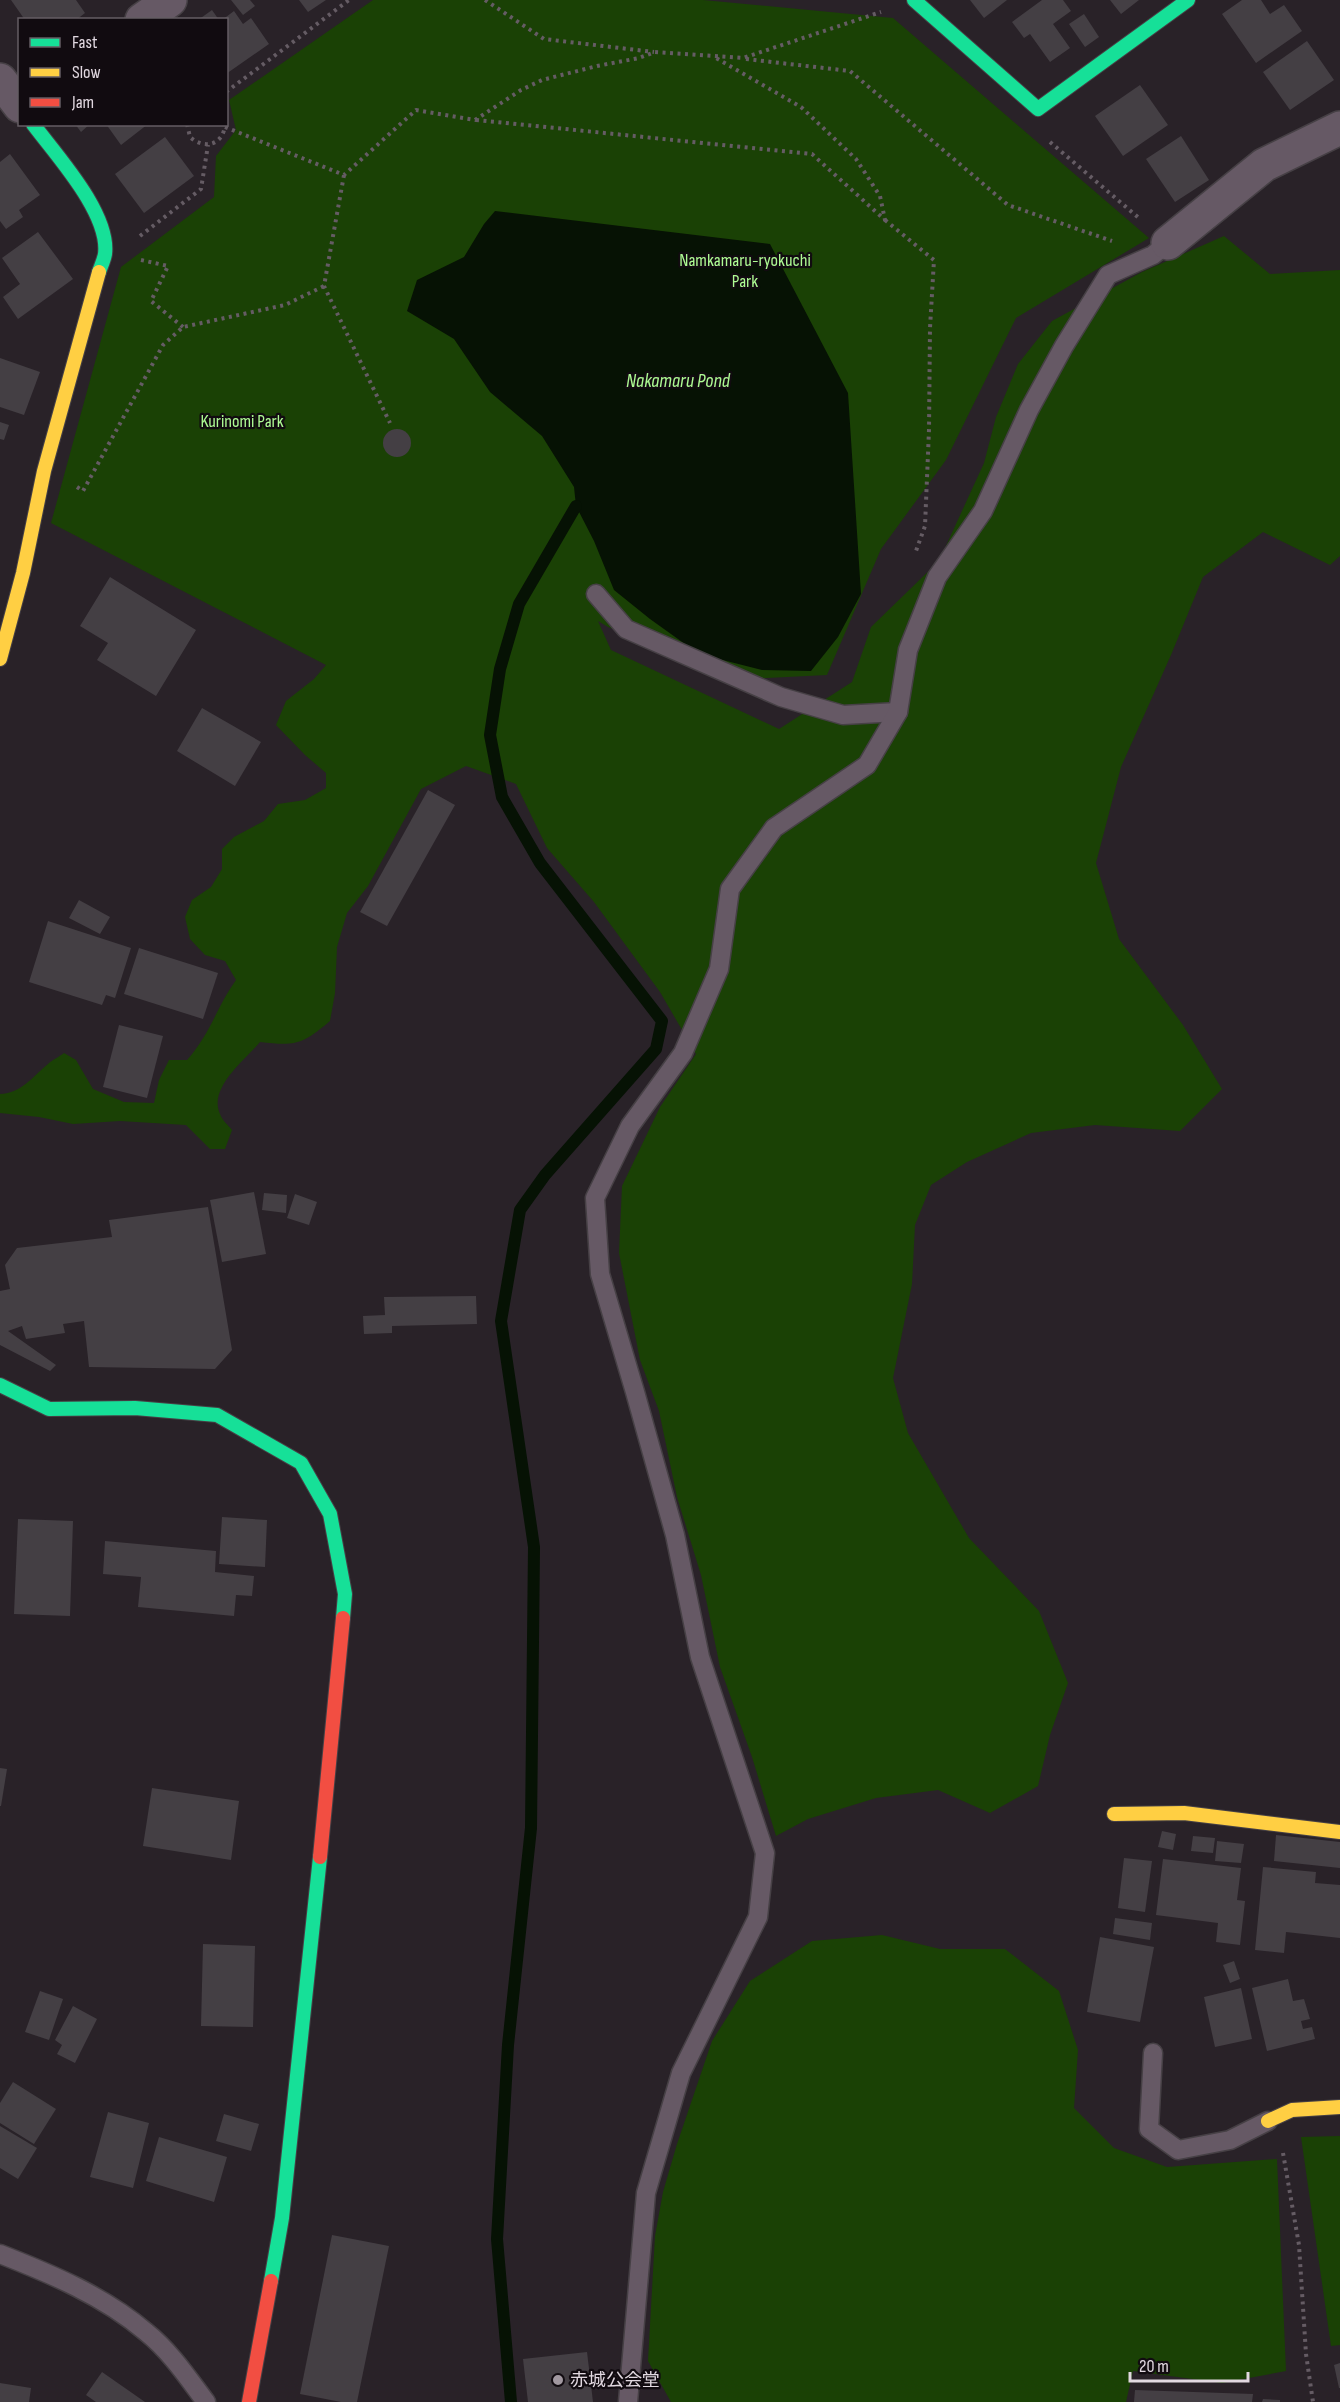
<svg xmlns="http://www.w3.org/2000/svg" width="1340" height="2402" viewBox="0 0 1340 2402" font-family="'Sofia Sans Condensed','Noto Sans JP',sans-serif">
	<rect width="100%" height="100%" fill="#292228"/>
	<g fill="#1a4105">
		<path d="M373 0H703L893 18 1149 238 1016 318 946 460 881 549 827 675 749 679 608 627 598 621 611 650 779 729 852 682 871 627 939 561 984 463 996 417 1018 364 1052 321 1142 272 1224 236 1270 274 1340 270V556L1330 565 1263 532 1203 577 1171 655 1121 767 1096 863 1119 939 1183 1025 1222 1089 1180 1131 1095 1125 1031 1133 967 1162 931 1185 915 1225 912 1284 893 1378 908 1433 969 1538 1039 1611 1068 1683 1050 1735 1038 1786 990 1813 938 1790 876 1798 808 1819 776 1836 752 1757 720 1667 701 1575 677 1497 659 1411 640 1360 619 1253 622 1186 660 1107 696 1054 660 992 594 902 547 848 516 784 466 766 421 789 368 886 347 913 337 947 335 993 330 1021C302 1045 295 1046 260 1042 245 1060 208 1088 220 1114 222 1120 228 1125 232 1130L225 1149H210L186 1125 120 1121 73 1124 39 1117 0 1113V1094C22 1093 32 1077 48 1064 52 1060 59 1057 64 1053L76 1060 93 1089 124 1102 154 1103 159 1080 169 1060H187C211 1033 216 1008 236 980L225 961 205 955 190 939 185 917 192 900 211 887 222 869V849L234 837 264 821 278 804 305 800 326 788V773L305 755 276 725 286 701 314 679 326 665 51 523 121 267 214 197 216 156 236 130 229 100Z"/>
		<path d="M882 1935 940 1949H1005L1059 1991 1078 2050 1074 2108 1114 2148 1167 2167 1277 2159 1286 2371 1222 2383 1133 2371 1126 2402H671L648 2361 655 2236 663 2192 677 2144 712 2041 750 1981 812 1941Z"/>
		<path d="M1340 2136V2345L1331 2346 1301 2137Z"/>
	</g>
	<path fill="#061204" d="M495 211 770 244 848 393 861 594 838 637 811 671 762 670 699 654 650 619 614 590 594 541 576 506 574 487 542 436 490 392 454 339 407 311 417 280 464 257 484 224Z"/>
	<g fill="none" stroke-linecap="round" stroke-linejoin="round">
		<path stroke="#061204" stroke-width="12" d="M511 2402 497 2239 508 2045 531 1828 534 1547 501 1321 520 1210 545 1175 656 1049 662 1021 540 863 502 797 490 735 500 669 519 604 576 506"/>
	</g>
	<g fill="#443f44">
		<path d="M11 0H76L85 13 76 20H25Z"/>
		<path d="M231 0H250L255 6 243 15Z"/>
		<path d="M299 0H326L308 12Z"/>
		<path d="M970 0H1007L984 18Z"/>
		<path d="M1042 0H1063L1071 11 1053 24 1070 48 1050 62 1030 34 1024 38 1012 22Z"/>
		<path d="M1110 0H1139L1121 14Z"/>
		<path d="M1242 0H1261L1270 14 1284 5 1302 31 1256 63 1222 14Z"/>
		<path d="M212 10 219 20H198Z"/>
		<path d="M234 11 243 24 251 18 269 44 226 74V20H222Z"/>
		<path d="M1084 14 1099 37 1085 47 1069 24Z"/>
		<path d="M1307 41 1334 80 1290 110 1263 72Z"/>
		<path d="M1140 85 1168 125 1123 156 1095 116Z"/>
		<path d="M75 124H90L81 132Z"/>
		<path d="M106 124H148L121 145Z"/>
		<path d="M1181 136 1209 180 1175 202 1146 159Z"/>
		<path d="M165 137 194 176 144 213 115 174Z"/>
		<path d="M10 154 40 195 19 210 23 217 6 229 0 221V162Z"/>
		<path d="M38 232 73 279 18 319 3 297 20 284 2 258Z"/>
		<path d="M0 358 40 372 24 415 0 407Z"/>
		<path d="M0 422 9 425 4 440 0 439Z"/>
		<circle cx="397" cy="443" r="14"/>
		<path d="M110 577 196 630 156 696 97 660 108 643 80 626Z"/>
		<path d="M202 708 261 742 235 786 177 751Z"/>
		<path d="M428 790 455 805 387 926 360 912Z"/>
		<path d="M79 900 110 917 100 934 69 918Z"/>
		<path d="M48 921 131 948 115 998 106 995 102 1005 29 982Z"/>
		<path d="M139 948 218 973 203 1019 124 994Z"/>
		<path d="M119 1025 163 1036 147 1098 103 1087Z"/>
		<path d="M254 1192 266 1254 222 1262 210 1200Z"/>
		<path d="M264 1193 287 1195 286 1213 262 1210Z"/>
		<path d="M295 1194 317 1202 309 1225 287 1218Z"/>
		<path d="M208 1207 232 1350 215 1369 89 1367 84 1321 63 1324 65 1333 26 1339 22 1326 8 1331 56 1365 50 1371 0 1345V1291L10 1289 5 1265 17 1248 112 1237 109 1220Z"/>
		<path d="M476 1296 477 1324 392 1326V1333L364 1334 363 1316 385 1315 384 1297Z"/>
		<path d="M222 1517 267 1520 265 1567 219 1564Z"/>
		<path d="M18 1519 73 1521 70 1616 14 1614Z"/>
		<path d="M105 1541 216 1551 215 1572 254 1576 252 1596 236 1595 234 1616 138 1607 141 1577 103 1574Z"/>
		<path d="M0 1768 7 1769 1 1806H0Z"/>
		<path d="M152 1788 239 1801 231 1860 143 1846Z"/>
		<path d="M1162 1831 1176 1834 1173 1850 1158 1847Z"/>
		<path d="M1276 1835 1340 1842V1868L1274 1861Z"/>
		<path d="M1193 1836 1215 1838 1213 1853 1191 1851Z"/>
		<path d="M1217 1841 1244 1844 1241 1863 1215 1861Z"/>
		<path d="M1124 1858 1152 1861 1145 1912 1118 1908Z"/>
		<path d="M1163 1859 1241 1868 1237 1900 1245 1901 1240 1945 1216 1942 1218 1923 1156 1915Z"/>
		<path d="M1263 1867 1316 1872 1315 1883 1340 1885V1938L1286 1932 1284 1953 1255 1950Z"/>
		<path d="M1115 1918 1152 1923 1150 1940 1113 1934Z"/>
		<path d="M1100 1937 1154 1947 1140 2022 1087 2012Z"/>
		<path d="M203 1944 255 1946 253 2027 201 2026Z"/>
		<path d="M1234 1961 1240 1979 1230 1983 1223 1965Z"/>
		<path d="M1288 1979 1293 2001 1304 1999 1310 2019 1301 2021 1303 2029 1312 2027 1315 2039 1267 2051 1252 1988Z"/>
		<path d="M1241 1988 1252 2039 1215 2047 1204 1997Z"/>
		<path d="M40 1991 63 1999 49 2040 25 2032Z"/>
		<path d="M73 2006 97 2019 75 2063 57 2054 62 2045 55 2040Z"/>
		<path d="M13 2082 56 2109 34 2144 0 2123V2103Z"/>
		<path d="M108 2112 149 2123 133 2188 90 2177Z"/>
		<path d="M224 2114 259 2124 251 2151 216 2141Z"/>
		<path d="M0 2126 37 2148 18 2179 0 2168Z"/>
		<path d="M159 2137 227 2157 214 2202 146 2181Z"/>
		<path d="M332 2235 389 2246 357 2402H341L300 2394Z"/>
		<path d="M587 2352 593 2402H528L523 2359Z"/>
		<path d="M1340 2363V2388H1339L1334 2365Z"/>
		<path d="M102 2372 145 2402H96L86 2395Z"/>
		<path d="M0 2383 31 2388 29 2402H0Z"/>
		<path d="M1135 2390 1253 2394 1252 2402H1134Z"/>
		<path d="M1263 2399 1280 2400V2402H1262Z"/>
	</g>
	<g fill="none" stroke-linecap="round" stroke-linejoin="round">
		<defs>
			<g id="lane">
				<path d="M596 594 626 629 781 697 843 715 898 712"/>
				<path d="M1153 2053 1149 2129 1178 2150 1230 2140 1268 2121"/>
				<path d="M0 2254C51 2274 104 2296 146 2332 170 2351 188 2378 206 2402"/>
				<path d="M628 2402 646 2193 681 2073 758 1917 765 1853 700 1657 675 1535 635 1392 600 1274 595 1198 630 1126 683 1053 719 969 730 889 774 828 867 765 898 712 908 650 937 577 983 511 1029 410 1064 346 1108 275 1153 255 1168 243"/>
			</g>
			<g id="street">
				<path d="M142 20 170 0"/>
				<path d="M0 80 20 106"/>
				<path d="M1168 243 1264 165 1340 128"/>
			</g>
			<g id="fast">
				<path d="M914 0 1038 109 1188 0"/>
				<path d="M33 124C56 155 110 213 105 254 104 260 101 266 99 272"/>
				<path d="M0 1385 49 1409 135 1408 217 1415 301 1463 330 1514 345 1594 343 1618"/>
				<path d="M271 2281 282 2218 320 1857"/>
			</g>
			<g id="slow">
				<path d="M0 659 23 573 44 471 99 272"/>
				<path d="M1114 1814 1184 1813 1340 1832"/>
				<path d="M1268 2121 1292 2110 1340 2107"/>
			</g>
			<g id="jam">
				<path d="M320 1857 343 1618"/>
				<path d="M249 2402 271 2281"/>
			</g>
		</defs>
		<use href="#lane" stroke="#464045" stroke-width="21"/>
		<use href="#street" stroke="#464045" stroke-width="36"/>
		<use href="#fast" stroke="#464045" stroke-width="16"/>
		<use href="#slow" stroke="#464045" stroke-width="16"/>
		<use href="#jam" stroke="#464045" stroke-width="16"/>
		<g stroke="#655c64" stroke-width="4" stroke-dasharray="3 4.5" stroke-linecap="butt">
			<path d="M485 0 544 39 654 52"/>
			<path d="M746 59 850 71 1008 205 1112 241"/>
			<path d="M226 92 349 0"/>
			<path d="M476 120 812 154 885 220 880 196 856 159 801 107 716 58"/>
			<path d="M187 124 190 137C204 150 224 145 225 124"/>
			<path d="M225 127 344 175 416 110 475 120 521 90 542 80 597 66 639 58 655 52 743 58 881 12"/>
			<path d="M1050 142 1140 219"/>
			<path d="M344 175 324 286 390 423"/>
			<path d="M885 220 934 260 930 328 929 430 925 526 916 551"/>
			<path d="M140 236 201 189 208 145"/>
			<path d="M141 260 168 266 151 301 183 327"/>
			<path d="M77 487 83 491 163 345 183 327 285 305 324 286"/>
			<path d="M1283 2153 1299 2245 1306 2354 1313 2402"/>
		</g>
		<use href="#lane" stroke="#665965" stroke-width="18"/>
		<use href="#street" stroke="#665965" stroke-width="33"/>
		<use href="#fast" stroke="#16e098" stroke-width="14"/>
		<use href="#slow" stroke="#ffcf43" stroke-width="14"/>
		<use href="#jam" stroke="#f24e42" stroke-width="14"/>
	</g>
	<circle fill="#a198a0" stroke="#110b10" stroke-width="2" cx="558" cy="2380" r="6"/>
	<g text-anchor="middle" stroke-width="4.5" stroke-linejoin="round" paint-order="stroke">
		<g font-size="18" fill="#aefb94" stroke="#110b10">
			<text x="745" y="266">Namkamaru-ryokuchi<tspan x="745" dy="21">Park</tspan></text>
			<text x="242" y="427">Kurinomi Park</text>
		</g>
		<g font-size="18" fill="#e1d8e0" stroke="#110b10" text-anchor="start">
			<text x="570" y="2386">赤城公会堂</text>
		</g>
		<g font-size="20" font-style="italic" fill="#adfa93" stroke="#110b10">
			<text x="678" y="387">Nakamaru Pond</text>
		</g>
	</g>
	<rect x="18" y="18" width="210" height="108" fill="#110b10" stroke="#645d63" stroke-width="1.5"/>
	<rect x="30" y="38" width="30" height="9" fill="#16e098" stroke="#645d63" stroke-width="1.5"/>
	<text x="72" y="48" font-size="18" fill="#e1d8e0">Fast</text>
	<rect x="30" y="68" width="30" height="9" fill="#ffcf43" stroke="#645d63" stroke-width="1.5"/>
	<text x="72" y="78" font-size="18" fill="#e1d8e0">Slow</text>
	<rect x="30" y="98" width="30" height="9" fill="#f24e42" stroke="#645d63" stroke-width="1.5"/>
	<text x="72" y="108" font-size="18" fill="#e1d8e0">Jam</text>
	<path d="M1130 2372v9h118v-9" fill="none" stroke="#e1d8e0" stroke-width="3"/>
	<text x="1139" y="2372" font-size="18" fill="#e1d8e0" stroke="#110b10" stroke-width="4.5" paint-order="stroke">20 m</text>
</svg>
